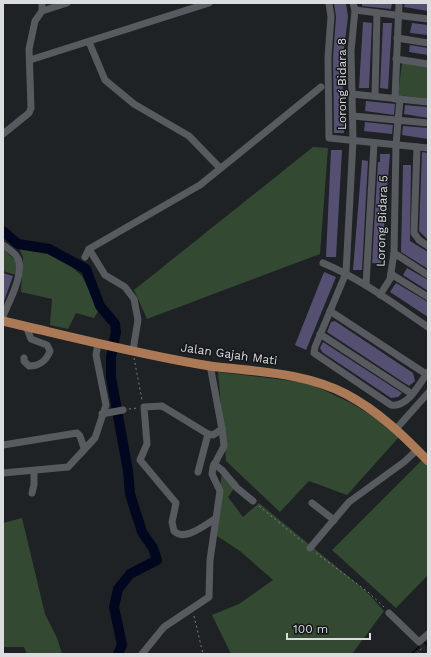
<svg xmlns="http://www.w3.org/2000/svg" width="431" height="657" viewBox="0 0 431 657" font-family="'Work Sans',sans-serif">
	<rect width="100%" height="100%" fill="#1e2225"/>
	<g fill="#344932">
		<path d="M402 63 428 67V99L398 95Z"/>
		<path d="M313 147 328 148 320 254 147 319 134 290Z"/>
		<path d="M19 248 49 253 72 267 82 276 99 310 94 318 76 313 68 329 50 325 52 299 21 292 23 257Z"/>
		<path d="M3 249 16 261V275L3 271Z"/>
		<path d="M218 372 309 383 351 403 379 420 399 437 347 495 309 481 280 512 226 461Z"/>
		<path d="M423 459 428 465V575L396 608 332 550Z"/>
		<path d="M222 467 238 483 228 497 243 517 259 503 366 591 384 611 352 654H231L212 615 239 604 273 580 240 551 217 536Z"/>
		<path d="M22 518 45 614 57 638 62 654H27L24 647H3V523Z"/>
	</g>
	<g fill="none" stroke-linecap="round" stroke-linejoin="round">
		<g stroke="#00071e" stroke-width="1.5">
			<path d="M424 642 428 646"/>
			<path d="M411 654 419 647"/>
		</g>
		<path stroke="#00071e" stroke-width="10" d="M3 231 18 244 49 249 86 269 100 306 115 324 116 332 111 357V377L128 471 130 494 142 532 153 548 157 560 130 574 118 589 114 607 122 645 118 654"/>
	</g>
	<g fill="#554f71">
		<path d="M334 3H346L348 17 342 65 344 133H334L333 57 336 17Z"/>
		<path d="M362 3H392L391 9 362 6Z"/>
		<path d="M405 3H428V11L404 7Z"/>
		<path d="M363 22 372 23 369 88H359Z"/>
		<path d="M383 23H392L388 89 380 88Z"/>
		<path d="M412 23 428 25V35L410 33Z"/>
		<path d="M410 45 428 48V55L409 52Z"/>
		<path d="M366 101 395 104 394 115 365 111Z"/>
		<path d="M405 105 428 107V118L404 114Z"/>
		<path d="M365 122 393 125 392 134 364 131Z"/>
		<path d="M403 126 428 128V139L402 135Z"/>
		<path d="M331 150H342L336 257H326Z"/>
		<path d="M422 152 428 153V240L419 231Z"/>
		<path d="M380 154H390L381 264 372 263 378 162H380Z"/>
		<path d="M362 160 368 161 362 270H353Z"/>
		<path d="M403 165H411L410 241 428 252V269L401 252Z"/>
		<path d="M407 268 428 280V291L403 275Z"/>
		<path d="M324 272 336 277 306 350 295 345Z"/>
		<path d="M3 273 13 276 3 304Z"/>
		<path d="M396 283 428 302V317L390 292Z"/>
		<path d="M335 321 413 373 415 381 409 386 327 332 331 322Z"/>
		<path d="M323 342 402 393 398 397 391 398 322 352 320 348Z"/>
	</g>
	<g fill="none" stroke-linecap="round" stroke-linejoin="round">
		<g stroke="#7b7e81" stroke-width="1" stroke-dasharray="2 3" stroke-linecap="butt">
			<path d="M134 358 142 400"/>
			<path d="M129 409 138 408"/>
			<path d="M259 506 305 544"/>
			<path d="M316 553 368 592 385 608"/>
			<path d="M194 616 203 654"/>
			<path d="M417 654 422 648"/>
		</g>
		<g stroke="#575b5f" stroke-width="7">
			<path d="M329 3 331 17 328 57 329 138 428 148"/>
			<path d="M353 3 355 10 351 51 353 140 346 273 315 347 314 353 391 405C408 408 419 384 428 372"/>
			<path d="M355 10 428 19"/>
			<path d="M42 11 67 3"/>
			<path d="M397 38 428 43"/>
			<path d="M89 42 105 80 134 104 189 136 220 168"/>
			<path d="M396 59 428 64"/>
			<path d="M30 60 209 3"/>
			<path d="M352 94 428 102"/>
			<path d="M375 96 377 13"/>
			<path d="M395 99 399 3"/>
			<path d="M353 116 428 123"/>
			<path d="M3 134 29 113 31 108 29 49 35 21 42 11V3"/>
			<path d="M417 147 414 233 419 240 428 246"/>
			<path d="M3 245C7 248 14 252 17 257 26 271 9 302 3 316"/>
			<path d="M89 249 105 275 125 287 134 299 138 320 133 350"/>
			<path d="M394 253 428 275"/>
			<path d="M85 257 89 249 200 185 321 87"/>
			<path d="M323 263C361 279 394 304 428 327"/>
			<path d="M391 274 428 297"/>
			<path d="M366 285 374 143"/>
			<path d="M380 295 390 279 394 253 396 145 400 99"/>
			<path d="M330 311 426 374"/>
			<path d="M320 334 412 394"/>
			<path d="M24 358V361L29 366C40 366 46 361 50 351L47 345 31 339 26 326"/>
			<path d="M102 414 123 410"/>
			<path d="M396 429 428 393"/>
			<path d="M3 445 77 433 80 436 84 448"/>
			<path d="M214 464 222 470 237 488 253 501"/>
			<path d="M198 472 208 434"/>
			<path d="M3 473 68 467 95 438 106 405 96 355 98 343"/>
			<path d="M32 493 34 485V471"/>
			<path d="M312 503 334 520"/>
			<path d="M215 519C205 525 184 542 174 531L172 522 176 503 140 460 147 444 144 407 162 406 208 434 213 435 222 429"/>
			<path d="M310 548 349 502 404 462 417 450"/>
			<path d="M389 613 419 642 428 634"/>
			<path d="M142 654 164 627 209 597 210 560 220 491 212 474 213 467 224 446 222 429 210 365"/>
		</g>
		<path stroke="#ac7957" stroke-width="9" d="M3 321C72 337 141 355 210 366 256 372 304 372 346 394 378 411 403 435 428 461"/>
	</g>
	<g text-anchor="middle" stroke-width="3" stroke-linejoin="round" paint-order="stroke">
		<g font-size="12" fill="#dadcde" stroke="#15181b">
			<text transform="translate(342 84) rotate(-90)" y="4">Lorong Bidara 8</text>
			<text transform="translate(382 221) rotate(-88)" y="4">Lorong Bidara 5</text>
			<text transform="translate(229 354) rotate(8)" y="4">Jalan Gajah Mati</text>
		</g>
	</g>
	<rect width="431" height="657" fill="none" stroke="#dadcde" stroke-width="8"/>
	<path d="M287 633v6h83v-6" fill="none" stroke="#dadcde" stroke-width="2"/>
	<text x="293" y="633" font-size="12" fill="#dadcde" stroke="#15181b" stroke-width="3" paint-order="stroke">100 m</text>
</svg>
